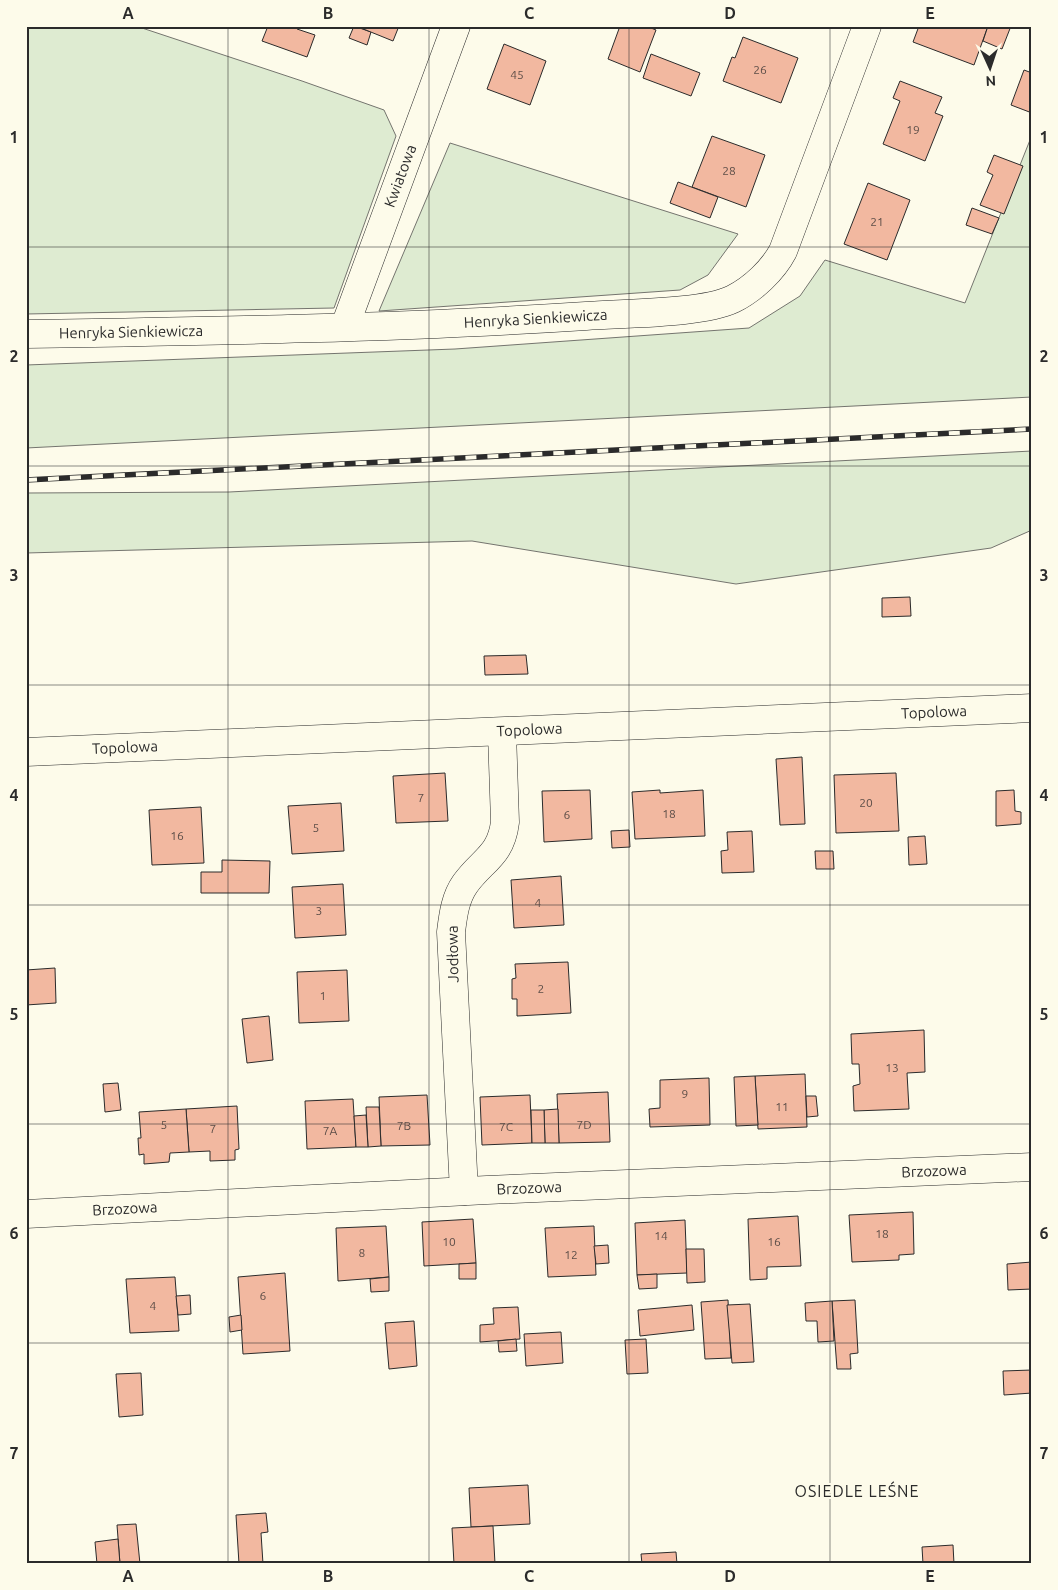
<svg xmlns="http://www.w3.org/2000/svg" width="1058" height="1590" viewBox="0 0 1058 1590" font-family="Ubuntu,sans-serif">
	<rect width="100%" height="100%" fill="#fdfbea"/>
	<g fill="#deebd1" stroke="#74746e">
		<path d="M26 26H136L302 81 384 110 396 136 334 308 26 314Z"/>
		<path d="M1032 135V397L26 448V365L455 349 749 328 800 296 825 260 965 303Z"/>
		<path d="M450 143 738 234 708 275 680 290 379 311Z"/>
		<path d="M1032 451V530L991 548 736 584 472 541 26 553V493L229 492Z"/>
	</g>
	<g fill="#f2b8a0" stroke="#2b2b2b">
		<path d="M268 26H298L297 29 315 35 307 57 262 41Z"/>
		<path d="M354 26 371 32 367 45 349 38Z"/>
		<path d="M356 26H399L393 41Z"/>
		<path d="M620 26H646L656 30 640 72 608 59Z"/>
		<path d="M919 26H988L974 65 913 42Z"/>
		<path d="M988 26H1011L1002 49 983 41Z"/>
		<path d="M743 37 798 58 781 103 723 81 732 57 735 58Z"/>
		<path d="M504 44 546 61 530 105 487 89Z"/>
		<path d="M651 54 700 73 691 96 643 78Z"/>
		<path d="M1024 70 1032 73V113L1011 105Z"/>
		<path d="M900 81 942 97 935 113 943 116 925 161 883 144 900 101 893 98Z"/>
		<path d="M712 136 765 155 746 207 692 187Z"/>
		<path d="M994 155 1023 166 1004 214 980 205 993 175 987 172Z"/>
		<path d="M678 182 718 197 710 218 670 203Z"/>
		<path d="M868 183 910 200 887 260 844 244Z"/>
		<path d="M972 208 999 218 992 234 966 225Z"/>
		<path d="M910 597 911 616 882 617V598Z"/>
		<path d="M526 655 528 674 485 675 484 656Z"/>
		<path d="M802 757 805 824 780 825 776 759Z"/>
		<path d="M445 773 448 821 396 823 393 776Z"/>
		<path d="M896 773 899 831 836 833 834 775Z"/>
		<path d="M590 790 592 839 544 842 542 791Z"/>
		<path d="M660 790V793L703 790 705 836 635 839 632 792Z"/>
		<path d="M1014 790 1015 811 1021 812V824L996 826V791Z"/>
		<path d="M341 803 344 851 292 854 288 806Z"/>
		<path d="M201 807 204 863 152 865 149 810Z"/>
		<path d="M629 830 630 847 612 848 611 831Z"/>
		<path d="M752 831 754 872 722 873 721 851 728 850 727 832Z"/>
		<path d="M925 836 927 864 909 865 908 837Z"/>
		<path d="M815 851H833L834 869H816Z"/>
		<path d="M222 860 270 861 269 893H201V872H222Z"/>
		<path d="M561 876 564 925 514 928 511 880Z"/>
		<path d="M343 884 346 935 295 938 292 887Z"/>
		<path d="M568 962 571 1013 517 1016V999H512V979L516 978 515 964Z"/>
		<path d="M55 968 56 1003 26 1005V970Z"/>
		<path d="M347 970 349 1021 299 1023 297 972Z"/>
		<path d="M269 1016 273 1060 247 1063 242 1019Z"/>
		<path d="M924 1030 925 1072 907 1073 909 1109 854 1111 853 1086 860 1084 859 1064H852L851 1034Z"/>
		<path d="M805 1074 807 1127 758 1129 755 1076Z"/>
		<path d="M755 1076 758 1125 736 1126 734 1077Z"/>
		<path d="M709 1078 710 1125 650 1127 649 1109 660 1108V1080Z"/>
		<path d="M118 1083 121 1110 105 1112 103 1084Z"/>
		<path d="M608 1092 610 1142 559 1143 557 1094Z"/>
		<path d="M427 1095 430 1145 381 1146 379 1097Z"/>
		<path d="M530 1095 532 1143 482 1145 480 1097Z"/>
		<path d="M806 1096H816L818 1116 807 1117Z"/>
		<path d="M353 1099 356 1147 307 1149 305 1101Z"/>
		<path d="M237 1106 239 1149 235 1150V1160L210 1161V1151L189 1152 186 1109Z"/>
		<path d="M366 1107H379L381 1146 368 1147Z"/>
		<path d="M186 1109 189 1152 170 1153 169 1162 144 1164V1154L139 1155 138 1138H141L139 1112Z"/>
		<path d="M558 1109 559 1143H545L544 1110Z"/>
		<path d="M531 1110H544L545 1143H532Z"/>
		<path d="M366 1115 368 1147H356L354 1116Z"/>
		<path d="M913 1212 914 1254 899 1255V1260L852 1262 849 1215Z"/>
		<path d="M798 1216 801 1266 767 1267V1279L750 1280 748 1219Z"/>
		<path d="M473 1219 476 1263 424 1266 422 1222Z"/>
		<path d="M685 1220 687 1273 637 1275 635 1223Z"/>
		<path d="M386 1226 389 1277 338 1281 336 1228Z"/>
		<path d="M594 1226 596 1275 548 1277 545 1228Z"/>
		<path d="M608 1245 609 1263 596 1264 594 1246Z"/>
		<path d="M686 1249H704L705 1282 687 1283Z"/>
		<path d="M1032 1262V1289L1008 1290 1007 1264Z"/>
		<path d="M476 1263V1279H459V1264Z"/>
		<path d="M285 1273 290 1351 243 1354 238 1277Z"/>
		<path d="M657 1274V1288L639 1289 637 1275Z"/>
		<path d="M175 1277 179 1331 130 1333 126 1279Z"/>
		<path d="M389 1277V1291L371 1292 370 1279Z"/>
		<path d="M190 1295 191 1314 178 1315 176 1296Z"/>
		<path d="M728 1300 731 1358 705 1359 701 1302Z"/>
		<path d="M855 1300 858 1353 850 1354 851 1369H837L832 1301Z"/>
		<path d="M832 1301 834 1341 818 1342 817 1321H806L805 1303Z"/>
		<path d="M750 1304 754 1362 732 1363 727 1305Z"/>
		<path d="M692 1305 694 1330 640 1336 638 1310Z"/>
		<path d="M518 1307 520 1339 480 1342V1325L494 1324 493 1308Z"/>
		<path d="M241 1315 242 1330 230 1332 229 1317Z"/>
		<path d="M414 1321 417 1366 389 1369 385 1323Z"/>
		<path d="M561 1332 563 1363 526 1366 524 1334Z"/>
		<path d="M516 1339 517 1351 499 1352 498 1341Z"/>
		<path d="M646 1339 648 1373 627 1374 625 1340Z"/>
		<path d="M1032 1370V1393L1004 1395 1003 1371Z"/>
		<path d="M141 1373 143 1415 119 1417 116 1374Z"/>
		<path d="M528 1485 530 1524 471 1527 469 1488Z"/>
		<path d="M266 1513 268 1532 261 1533 263 1564H239L236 1515Z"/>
		<path d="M136 1524 140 1564H120L117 1525Z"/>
		<path d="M493 1526 495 1564H454L452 1528Z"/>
		<path d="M118 1539 120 1564H97L95 1542Z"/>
		<path d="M953 1545 954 1564H923L922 1547Z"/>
		<path d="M676 1552 677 1564H642L641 1554Z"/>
	</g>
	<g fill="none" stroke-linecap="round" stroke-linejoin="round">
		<defs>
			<g id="minor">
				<path id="s1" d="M345 326 456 26"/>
				<path id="s2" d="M26 334C213 331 400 328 586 316 623 313 702 314 733 299 753 289 773 270 783 251L867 26"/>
				<path id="s3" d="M26 752 1032 708"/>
				<path d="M464 1191 451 932C453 916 455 898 465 884 482 860 501 856 505 822L502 733"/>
				<path id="s4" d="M26 1214 487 1190 1032 1167"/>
			</g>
		</defs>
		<use href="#minor" stroke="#2b2b2b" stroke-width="29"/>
		<use href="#minor" stroke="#fdfbea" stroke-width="28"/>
		<defs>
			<path id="rail" d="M26 480 1032 429"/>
		</defs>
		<use href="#rail" stroke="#2b2b2b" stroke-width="5.5"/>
		<use href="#rail" stroke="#fdfbea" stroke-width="4" stroke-dasharray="11" stroke-linecap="butt"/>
	</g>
	<path fill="none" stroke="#2b2b2b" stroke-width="1" stroke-opacity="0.55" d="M228 26V1564M429 26V1564M629 26V1564M830 26V1564M26 247H1032M26 466H1032M26 685H1032M26 905H1032M26 1124H1032M26 1343H1032"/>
	<g text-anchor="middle" stroke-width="4" stroke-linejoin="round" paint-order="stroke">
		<g font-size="12" fill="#5d4e48">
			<text x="760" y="74">26</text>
			<text x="517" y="79">45</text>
			<text x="913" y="134">19</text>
			<text x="729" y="175">28</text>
			<text x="877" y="226">21</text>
			<text x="421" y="802">7</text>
			<text x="866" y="807">20</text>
			<text x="669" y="818">18</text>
			<text x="567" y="819">6</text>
			<text x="316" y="832">5</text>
			<text x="177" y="840">16</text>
			<text x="538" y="907">4</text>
			<text x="319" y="915">3</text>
			<text x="541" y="993">2</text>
			<text x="323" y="1000">1</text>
			<text x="892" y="1072">13</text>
			<text x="685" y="1098">9</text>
			<text x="782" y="1111">11</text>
			<text x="164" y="1129">5</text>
			<text x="584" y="1129">7D</text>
			<text x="404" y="1130">7B</text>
			<text x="506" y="1131">7C</text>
			<text x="213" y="1133">7</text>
			<text x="330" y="1135">7A</text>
			<text x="882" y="1238">18</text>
			<text x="661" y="1240">14</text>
			<text x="449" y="1246">10</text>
			<text x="774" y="1246">16</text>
			<text x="362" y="1257">8</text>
			<text x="571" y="1259">12</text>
			<text x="263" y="1300">6</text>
			<text x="153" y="1310">4</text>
		</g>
		<g font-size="15" fill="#2b2b2b" stroke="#fdfbea">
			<text dy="5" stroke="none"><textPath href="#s1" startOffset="160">Kwiatowa</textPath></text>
			<text dy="5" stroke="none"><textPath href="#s2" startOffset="510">Henryka Sienkiewicza</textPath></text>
			<text dy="5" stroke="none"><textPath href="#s2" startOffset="105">Henryka Sienkiewicza</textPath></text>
			<text dy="5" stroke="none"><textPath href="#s3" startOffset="909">Topolowa</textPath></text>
			<text dy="5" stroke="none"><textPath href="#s3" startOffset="504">Topolowa</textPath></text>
			<text dy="5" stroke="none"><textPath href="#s3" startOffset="99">Topolowa</textPath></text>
			<text transform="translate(453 954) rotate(-91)" y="5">Jodłowa</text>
			<text dy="5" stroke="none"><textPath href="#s4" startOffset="909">Brzozowa</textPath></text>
			<text dy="5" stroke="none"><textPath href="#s4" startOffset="504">Brzozowa</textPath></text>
			<text dy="5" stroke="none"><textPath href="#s4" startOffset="99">Brzozowa</textPath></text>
		</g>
		<g font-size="16" letter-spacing="1" fill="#2b2b2b" stroke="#fdfbea">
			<text x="857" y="1497">OSIEDLE LEŚNE</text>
		</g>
	</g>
	<rect width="1058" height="1590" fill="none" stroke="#fdfbea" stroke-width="55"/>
	<g transform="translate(990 68) rotate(177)" stroke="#fdfbea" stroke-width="4" paint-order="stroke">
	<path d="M0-4L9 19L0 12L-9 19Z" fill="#2b2b2b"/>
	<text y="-8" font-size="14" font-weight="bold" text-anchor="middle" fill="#2b2b2b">N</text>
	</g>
	<rect x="28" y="28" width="1002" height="1534" fill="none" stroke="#2b2b2b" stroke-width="2"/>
	<g font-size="16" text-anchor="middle" font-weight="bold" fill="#2b2b2b">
		<text x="128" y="19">A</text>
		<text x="328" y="19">B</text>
		<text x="529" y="19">C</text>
		<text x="730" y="19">D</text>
		<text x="930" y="19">E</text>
		<text x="14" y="143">1</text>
		<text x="1044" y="143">1</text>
		<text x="14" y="362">2</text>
		<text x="1044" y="362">2</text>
		<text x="14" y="581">3</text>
		<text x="1044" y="581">3</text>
		<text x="14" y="801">4</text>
		<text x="1044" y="801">4</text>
		<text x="14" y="1020">5</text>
		<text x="1044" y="1020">5</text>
		<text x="14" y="1239">6</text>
		<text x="1044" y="1239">6</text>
		<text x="14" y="1459">7</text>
		<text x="1044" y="1459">7</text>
		<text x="128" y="1582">A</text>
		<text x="328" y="1582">B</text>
		<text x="529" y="1582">C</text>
		<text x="730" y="1582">D</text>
		<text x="930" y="1582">E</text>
	</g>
</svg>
